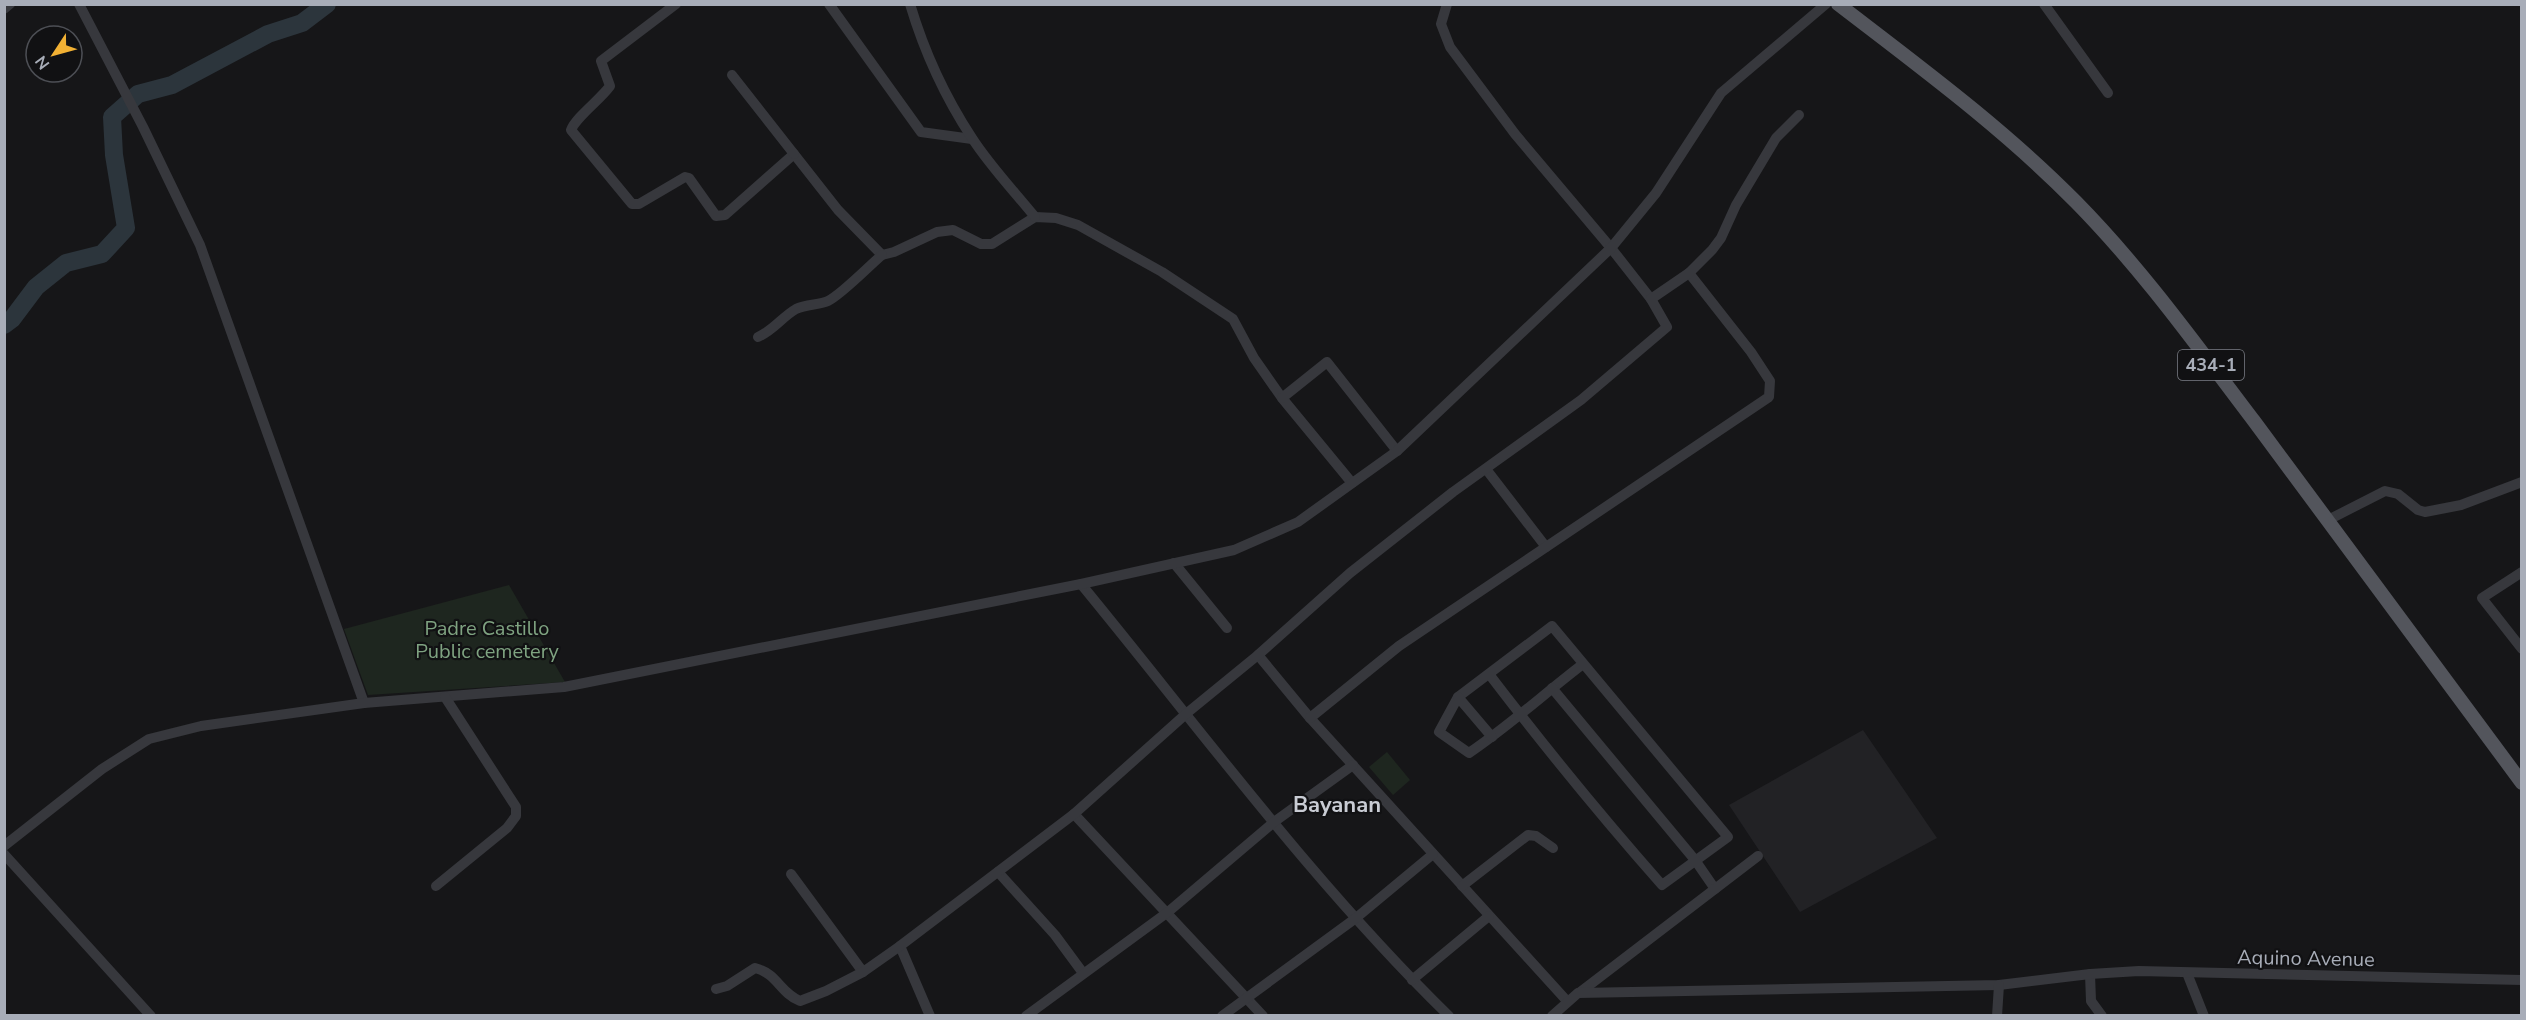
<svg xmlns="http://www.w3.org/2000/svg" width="2526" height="1020" viewBox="0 0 2526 1020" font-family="'Nunito Sans',sans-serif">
	<rect width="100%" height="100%" fill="#161618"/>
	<path fill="#222225" d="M1863 730 1937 838 1800 912 1729 805Z"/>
	<g fill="#1e261f">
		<path d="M509 585 565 682 368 695 344 629Z"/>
		<path d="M1387 752 1410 780 1393 795 1369 767Z"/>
	</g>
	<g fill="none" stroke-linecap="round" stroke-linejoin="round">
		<path stroke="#2c353c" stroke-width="18" d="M4 325 12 319 36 287 66 263 102 254 126 228 114 155 112 117 138 94 172 85 268 34 302 23 327 4"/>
		<g stroke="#37383d" stroke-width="10">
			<path d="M79 4 143 127 200 245 364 703"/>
			<path d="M676 4 601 61 610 86C600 100 576 117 571 130L632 204H639L685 177 689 178 716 216 725 215 794 154 838 210 882 255 894 252 937 232 953 230 981 244H992L1035 217 1056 218 1078 225 1162 272 1233 319 1254 358 1282 398 1352 483"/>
			<path d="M829 4 921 132 972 139"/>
			<path d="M910 4C924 51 945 97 972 138 990 166 1014 191 1035 217"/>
			<path d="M1447 4 1441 24 1450 47 1515 134 1611 248 1651 299"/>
			<path d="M2044 4 2108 93"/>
			<path d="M4 9 10 4"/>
			<path d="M732 75 794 154"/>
			<path d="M758 337C774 330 782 317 796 309 806 304 820 305 828 301 841 295 869 266 882 255"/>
			<path d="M1282 398 1327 362 1397 451"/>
			<path d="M1486 469 1546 547"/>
			<path d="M2328 520 2385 491 2398 494 2418 510 2425 512 2461 505 2522 482"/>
			<path d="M1174 563 1227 628"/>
			<path d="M2522 572 2482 598 2522 649"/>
			<path d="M1081 584C1201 730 1314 884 1449 1016"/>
			<path d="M1258 655 1310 718 1567 1001"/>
			<path d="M1489 674C1544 746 1602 817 1662 885L1728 837 1552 626 1458 697 1439 732 1469 753C1509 726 1545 693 1583 664"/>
			<path d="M1552 688 1695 860 1715 889"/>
			<path d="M1458 697 1492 737"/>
			<path d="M1310 718 1399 646 1769 397 1770 381 1751 352 1689 273"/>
			<path d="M1074 814 1263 1016"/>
			<path d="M4 846 102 769 149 739 201 726 364 703 564 687 1081 584 1234 550 1298 522 1397 451 1611 248 1656 193 1721 93 1826 4"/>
			<path d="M4 854 151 1016"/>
			<path d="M998 872 1055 935 1083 973"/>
			<path d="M791 874 863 972"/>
			<path d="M436 886 507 828 516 816V807L445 697"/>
			<path d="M1462 886 1528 835 1536 836 1553 848"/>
			<path d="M900 946 930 1016"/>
			<path d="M2187 973 2204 1016"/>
			<path d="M2090 974 2091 1001 2102 1016"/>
			<path d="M1412 980 1489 916"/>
			<path d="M716 989 727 986 755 968C778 974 779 992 800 1001L826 991 863 972 900 946 1074 814 1187 713 1258 655 1350 573 1453 492 1581 400 1667 327 1651 299 1689 273 1712 250 1721 238 1736 205 1776 138 1799 115"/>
			<path d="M1579 993 1758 856"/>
			<path d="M1026 1016 1168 912 1274 822 1353 765"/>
			<path d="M1222 1016 1356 918 1433 854"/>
			<path d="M1552 1016 1578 993 1999 985 2090 974 2139 971 2522 980"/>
			<path d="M1997 1016 1999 985"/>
		</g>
		<path stroke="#53555c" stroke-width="14" d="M1838 4C1920 67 2003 128 2076 202 2142 269 2197 346 2254 421 2344 541 2433 662 2522 783"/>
	</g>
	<g text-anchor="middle" stroke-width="4.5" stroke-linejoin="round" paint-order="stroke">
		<rect fill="#111113" stroke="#7b7e86" stroke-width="1.5" x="2178" y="350" width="66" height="30" rx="4.5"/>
		<g font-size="18" font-weight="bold" fill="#a8adb8">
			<text x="2211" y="371">434-1</text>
		</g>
		<g font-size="20" fill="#7fa381" stroke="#111113">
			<text x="487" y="635">Padre Castillo<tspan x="487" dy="23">Public cemetery</tspan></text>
		</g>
		<g font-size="20" fill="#a8adb8" stroke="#111113">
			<text transform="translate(2306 958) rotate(1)" y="7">Aquino Avenue</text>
		</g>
		<g font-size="22" font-weight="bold" fill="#c9ccd4" stroke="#111113">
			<text x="1337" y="812">Bayanan</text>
		</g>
	</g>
	<rect width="2526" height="1020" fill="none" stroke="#a8adb8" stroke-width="12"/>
	<g transform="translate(54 54) rotate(234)"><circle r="28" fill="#111113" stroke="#4d4f55" stroke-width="1.5"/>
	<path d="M0-4.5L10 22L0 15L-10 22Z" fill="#f2b134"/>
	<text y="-9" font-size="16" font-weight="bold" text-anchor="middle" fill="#a8adb8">N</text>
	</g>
</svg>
